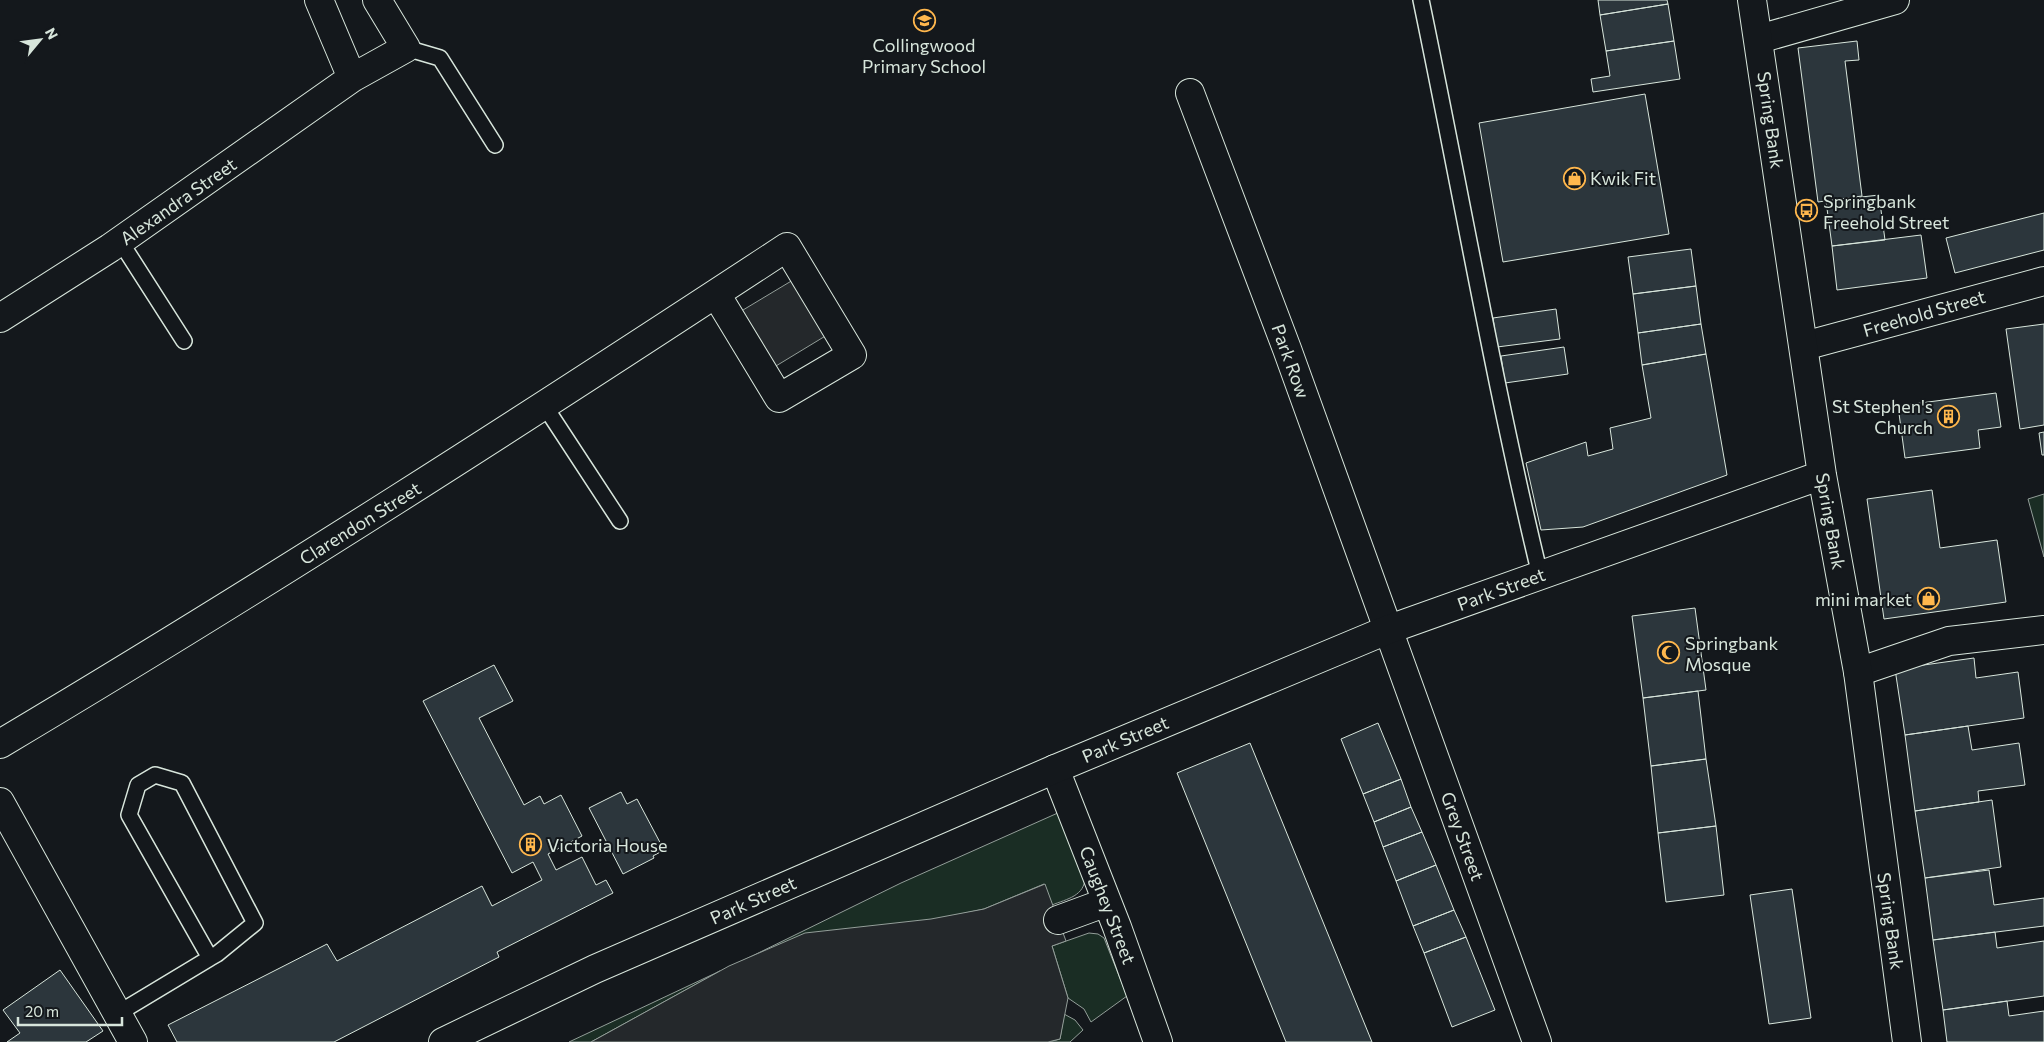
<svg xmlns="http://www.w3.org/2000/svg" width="2044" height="1042" viewBox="0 0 2044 1042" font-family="Commissioner,sans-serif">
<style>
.green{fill:#1a2d24;stroke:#939e99}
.parking{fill:#24282b;stroke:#939e99}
.building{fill:#2c363c;stroke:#d8e6dc}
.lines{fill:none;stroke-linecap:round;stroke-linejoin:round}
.lane-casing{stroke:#d8e6dc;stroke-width:18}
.street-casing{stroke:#d8e6dc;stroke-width:30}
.secondary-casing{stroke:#d8e6dc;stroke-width:30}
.lane{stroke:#14181c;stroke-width:15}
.street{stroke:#14181c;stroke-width:28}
.secondary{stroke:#14181c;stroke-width:28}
.labels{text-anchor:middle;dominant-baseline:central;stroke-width:4;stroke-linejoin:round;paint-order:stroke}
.poi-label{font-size:18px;fill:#d8e6dc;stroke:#14181c;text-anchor:start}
.street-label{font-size:18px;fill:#d8e6dc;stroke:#14181c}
</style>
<rect width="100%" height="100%" fill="#14181c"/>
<path class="green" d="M2044 494V557L2028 499Z
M1060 812 1085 877C1085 896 1067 899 1052 905L1044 884 984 909 742 961 901 883Z
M1089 933 1098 934 1104 938 1127 996 1091 1022 1084 1009 1068 998 1052 946Z
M720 971 591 1042H569Z
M1064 1014 1075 1020 1083 1030 1070 1042H1048L1060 1039Z"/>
<path class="parking" d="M793 280 827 335 771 369 738 313Z
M1045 884 1066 941 1052 946 1068 998 1060 1039 1048 1042H591L729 966 805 933 931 919 984 909Z"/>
<path class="building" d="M1598 0H1667L1668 4 1600 15Z
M1668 4 1674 41 1606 51 1600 15Z
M1674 41 1680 79 1593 92 1591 79 1610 76 1606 51Z
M1857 41 1859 60 1845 61 1862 196 1818 202 1798 48Z
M1645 94 1669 234 1503 262 1479 123Z
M1879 195 1885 240 1832 246 1826 201Z
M2044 213V250L1955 273 1946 238Z
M1921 235 1927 278 1837 290 1832 246Z
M1691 249 1696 286 1633 294 1628 257Z
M1696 286 1701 324 1638 333 1633 294Z
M1556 309 1560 339 1497 347 1493 318Z
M1701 324 1706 354 1642 365 1638 333Z
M2044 324V425L2020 429 2006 329Z
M1564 347 1568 374 1505 383 1501 356Z
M1706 354 1727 475 1583 527 1541 530 1526 463 1586 442 1588 456 1613 449 1610 428 1651 418 1642 365Z
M1996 393 2001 427 1978 430 1980 448 1905 458 1898 406Z
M2044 432V455H2042L2039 433Z
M1932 490 1940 548 1997 540 2006 602 1884 619 1867 499Z
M1695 608 1706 690 1643 698 1632 616Z
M1974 658 1976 678 2018 672 2024 718 1905 735 1895 669Z
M494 665 513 701 479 718 524 805 540 796 544 804 561 795 582 836 548 854 556 870 582 857 596 885 606 880 613 893 497 952 499 957 334 1042H177L168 1025 327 944 337 961 482 886 492 906 542 880 533 862 512 873 423 701Z
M1698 691 1706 759 1651 766 1643 698Z
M1378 723 1401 779 1363 794 1341 739Z
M1968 726 1972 750 2019 743 2025 785 1978 791 1979 802 1915 811 1905 735Z
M1250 743 1372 1042H1286L1177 773Z
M1706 759 1716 826 1658 833 1651 766Z
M1401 779 1411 807 1374 822 1363 794Z
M621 792 627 804 637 799 664 850 653 856 654 858 623 874 589 808Z
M1992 800 2001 867 1925 878 1915 811Z
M1411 807 1422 832 1383 847 1374 822Z
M1716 826 1724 895 1666 902 1658 833Z
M1422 832 1436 865 1396 881 1383 847Z
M1436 865 1454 910 1413 926 1396 881Z
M1989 870 1994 905 2044 898V926L1933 940 1925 878Z
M1792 889 1811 1018 1769 1024 1750 895Z
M1454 910 1466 937 1424 953 1413 926Z
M1995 932 1997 948 2044 941V996L1943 1010 1933 940Z
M1466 937 1495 1010 1452 1027 1424 953Z
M60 970 103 1031 86 1042H7L20 1033 3 1010Z
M2007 1001 2009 1016 2044 1011V1042H1947L1943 1010Z"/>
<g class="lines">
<defs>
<path id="lane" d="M1421 0C1461 192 1494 385 1540 575
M406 48 440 58 495 145
M120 241 184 341
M544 405 620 521
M117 1014 210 958 217 954 255 923 182 783 155 775 138 785 129 815 210 958"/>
<path id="street" d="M319 0 352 78
M1759 39 1895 0
M1190 93 1287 349 1537 1042
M0 318 110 248 352 78 406 48 377 0
M1804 346 2044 281
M1858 672 1949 641 2044 630
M0 744C267 585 528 417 787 247L852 355 779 398 716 294
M1055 769 1117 927 1158 1042
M0 802 133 1042
M1058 920 1107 902"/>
<path id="secondary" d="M1752 0 1822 475 1858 672 1907 1042
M443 1042 595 969 1055 769 1387 630 1822 475"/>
</defs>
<use href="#lane" class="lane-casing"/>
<use href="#street" class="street-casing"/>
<use href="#secondary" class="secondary-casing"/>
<use href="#lane" class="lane"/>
<use href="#street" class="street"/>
<use href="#secondary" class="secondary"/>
</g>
<defs>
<symbol id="school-ring" viewBox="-11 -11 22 22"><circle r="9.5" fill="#14181c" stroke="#ffb74d" stroke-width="1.5"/><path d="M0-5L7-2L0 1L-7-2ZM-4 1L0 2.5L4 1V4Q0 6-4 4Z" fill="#ffb74d"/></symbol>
<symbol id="shop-ring" viewBox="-11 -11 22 22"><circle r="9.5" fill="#14181c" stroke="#ffb74d" stroke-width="1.5"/><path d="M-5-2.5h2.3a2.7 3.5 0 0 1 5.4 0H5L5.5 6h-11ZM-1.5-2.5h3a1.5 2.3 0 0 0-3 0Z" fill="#ffb74d"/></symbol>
<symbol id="bus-ring" viewBox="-11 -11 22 22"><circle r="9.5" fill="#14181c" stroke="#ffb74d" stroke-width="1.5"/><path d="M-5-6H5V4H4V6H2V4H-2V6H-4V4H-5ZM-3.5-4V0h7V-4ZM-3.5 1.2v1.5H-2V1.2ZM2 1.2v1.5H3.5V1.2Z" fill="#ffb74d"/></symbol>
<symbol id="building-ring" viewBox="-11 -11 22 22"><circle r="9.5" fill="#14181c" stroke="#ffb74d" stroke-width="1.5"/><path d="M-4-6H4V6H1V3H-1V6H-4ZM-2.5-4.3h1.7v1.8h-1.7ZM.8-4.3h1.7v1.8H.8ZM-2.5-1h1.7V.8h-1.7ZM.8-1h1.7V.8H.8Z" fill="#ffb74d"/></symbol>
<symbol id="mosque-ring" viewBox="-11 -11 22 22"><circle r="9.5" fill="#14181c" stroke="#ffb74d" stroke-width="1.5"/><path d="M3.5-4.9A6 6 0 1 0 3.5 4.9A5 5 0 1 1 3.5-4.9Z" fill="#ffb74d"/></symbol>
</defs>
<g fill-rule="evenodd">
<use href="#school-ring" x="912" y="8" width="25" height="25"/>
<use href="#shop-ring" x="1562" y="166" width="25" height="25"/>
<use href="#bus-ring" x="1794" y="198" width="25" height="25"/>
<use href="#building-ring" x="1936" y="404" width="25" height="25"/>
<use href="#shop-ring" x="1916" y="586" width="25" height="25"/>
<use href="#mosque-ring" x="1656" y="640" width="25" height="25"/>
<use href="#building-ring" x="518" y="832" width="25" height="25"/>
</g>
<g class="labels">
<g class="poi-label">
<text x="924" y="45" text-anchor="middle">Collingwood<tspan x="924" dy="21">Primary School</tspan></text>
<text x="1590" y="178">Kwik Fit</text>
<text x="1823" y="201">Springbank<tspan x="1823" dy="21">Freehold Street</tspan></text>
<text x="1933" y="406" text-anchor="end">St Stephen's<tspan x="1933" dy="21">Church</tspan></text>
<text x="1912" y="599" text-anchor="end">mini market</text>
<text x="1685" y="643">Springbank<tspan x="1685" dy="21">Mosque</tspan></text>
<text x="547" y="845">Victoria House</text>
</g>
<g class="street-label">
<text transform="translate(1771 120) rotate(82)">Spring Bank</text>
<text transform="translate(178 201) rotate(-35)">Alexandra Street</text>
<text transform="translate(1924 313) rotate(-16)">Freehold Street</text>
<text transform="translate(1291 361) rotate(70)">Park Row</text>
<text transform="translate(1831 521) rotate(80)">Spring Bank</text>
<text transform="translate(360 523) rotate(-32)">Clarendon Street</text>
<text transform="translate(1501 589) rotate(-20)">Park Street</text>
<text transform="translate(1125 739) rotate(-23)">Park Street</text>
<text transform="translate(1463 836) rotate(70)">Grey Street</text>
<text transform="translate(753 900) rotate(-24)">Park Street</text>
<text transform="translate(1108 905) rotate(69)">Caughey Street</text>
<text transform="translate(1891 921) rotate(82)">Spring Bank</text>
</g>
</g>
<g transform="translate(40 40) rotate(61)" stroke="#14181c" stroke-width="4" paint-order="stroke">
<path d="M0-4L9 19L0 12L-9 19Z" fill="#d8e6dc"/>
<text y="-8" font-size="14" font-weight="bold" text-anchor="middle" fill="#d8e6dc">N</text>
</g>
<path d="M18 1017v8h104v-8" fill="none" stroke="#d8e6dc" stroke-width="2.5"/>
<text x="25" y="1017" font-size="15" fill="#d8e6dc" stroke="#14181c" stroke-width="4" paint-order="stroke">20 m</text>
</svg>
